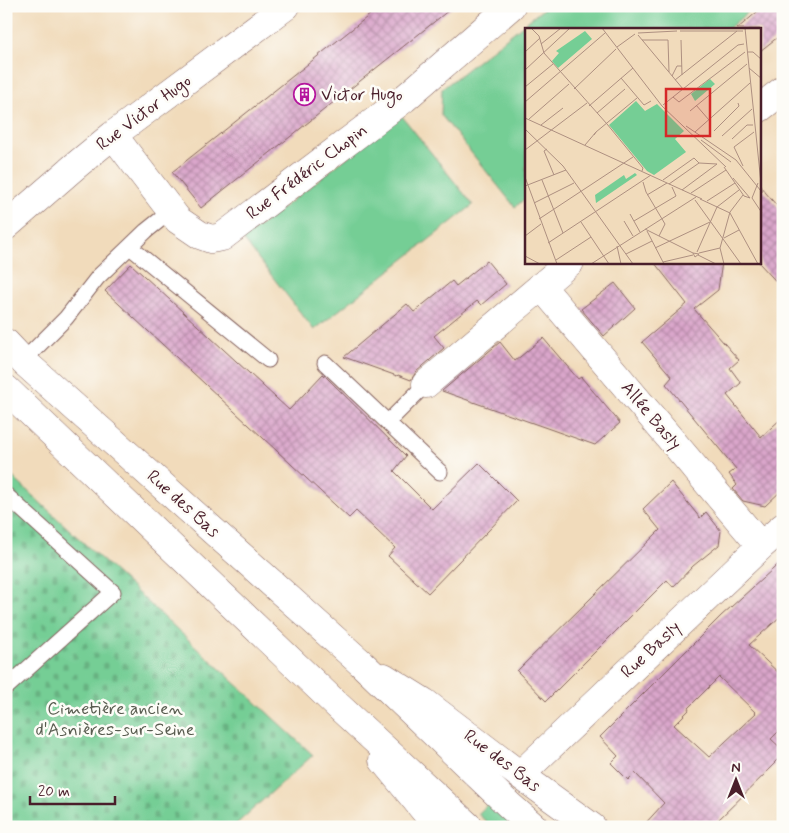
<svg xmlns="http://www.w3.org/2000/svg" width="789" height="833" viewBox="0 0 789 833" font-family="Mynerve,sans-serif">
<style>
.green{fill:#75ce95;stroke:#607660}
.cemetery{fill:url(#cemetery-stones);stroke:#607660}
.building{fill:url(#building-cross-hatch);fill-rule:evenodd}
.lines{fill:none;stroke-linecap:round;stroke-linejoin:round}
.lane-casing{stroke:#84615d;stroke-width:17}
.street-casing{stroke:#84615d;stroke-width:29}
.primary-casing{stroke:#84615d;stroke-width:29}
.lane{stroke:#fff;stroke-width:15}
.street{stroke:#fff;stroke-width:28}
.primary{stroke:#fff;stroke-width:28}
.labels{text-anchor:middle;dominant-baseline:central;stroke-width:5;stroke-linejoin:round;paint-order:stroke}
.poi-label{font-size:18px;fill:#4a1f2b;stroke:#fdfcf7;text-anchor:start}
.street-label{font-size:18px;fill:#4a1f2b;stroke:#fdfcf7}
.park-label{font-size:18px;fill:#595c50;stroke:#fdfcf7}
.inset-road{fill:none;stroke:#ae9081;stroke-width:1}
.view{fill:#d62828;fill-opacity:0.15;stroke:#d62828;stroke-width:2.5}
.inset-edge{fill:none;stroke:#4a1f2b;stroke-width:2.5}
</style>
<defs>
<pattern id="cemetery-stones" width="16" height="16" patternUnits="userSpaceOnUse" patternTransform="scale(1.25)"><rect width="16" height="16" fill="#75ce95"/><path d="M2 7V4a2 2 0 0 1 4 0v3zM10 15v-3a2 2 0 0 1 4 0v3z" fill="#67b081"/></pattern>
<pattern id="building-cross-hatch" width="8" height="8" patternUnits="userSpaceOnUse" patternTransform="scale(1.25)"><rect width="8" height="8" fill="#daa6cb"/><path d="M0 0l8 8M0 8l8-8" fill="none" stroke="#b387a5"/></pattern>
</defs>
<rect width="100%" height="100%" fill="#fdfcf7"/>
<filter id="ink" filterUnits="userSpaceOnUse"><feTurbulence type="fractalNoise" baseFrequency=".02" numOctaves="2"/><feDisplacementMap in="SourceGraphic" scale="10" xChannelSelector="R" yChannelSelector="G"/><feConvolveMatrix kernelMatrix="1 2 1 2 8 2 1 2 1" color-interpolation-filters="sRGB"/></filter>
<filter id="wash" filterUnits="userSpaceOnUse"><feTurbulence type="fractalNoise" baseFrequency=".0096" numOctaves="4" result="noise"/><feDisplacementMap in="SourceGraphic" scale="20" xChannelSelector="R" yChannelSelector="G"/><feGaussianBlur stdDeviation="1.12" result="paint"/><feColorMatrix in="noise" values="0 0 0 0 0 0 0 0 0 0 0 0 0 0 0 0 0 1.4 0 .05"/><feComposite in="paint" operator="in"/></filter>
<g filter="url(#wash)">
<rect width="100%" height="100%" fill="#f1dbbb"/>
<path class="green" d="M547 6H755L728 29H526V198L515 207 441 115 442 89Z
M401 115 473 205 314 330 243 239Z
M490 802 518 827H492L478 814Z"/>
<path class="cemetery" d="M6 471 313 755 233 827H6Z"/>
<g id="blocks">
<path class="building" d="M381 6H454L201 208 172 172Z
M764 6H783V33L760 51V29H737Z
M760 186 783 213V289L760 264Z
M487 261 506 284 481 305 477 301 434 336 444 348 416 372 411 380 398 375 397 376 344 357 407 304 414 312 452 281 456 286Z
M654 262H722L718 290 694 309 739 360 730 368 741 383 727 395 761 437 783 417V489L765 506 743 501 733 489 737 485 729 474 736 469 666 384 672 377 642 342 687 304Z
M131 264 289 410 323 374 406 456 394 471 432 509 479 463 517 501 428 593 388 556 395 548 356 511 349 518 105 291Z
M615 283 635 308 604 336 581 309Z
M543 338 578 379 581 377 620 423 595 445 442 391 500 342 515 361Z
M671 482 700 518 706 512 721 531 719 545 693 566 673 587 667 580 546 701 517 671 660 530 643 509Z
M783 560V614L749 645 783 677V727L771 739 783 750V754L774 763 775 764 711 827H642L664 803 635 773 628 780 611 763 618 756 600 737 721 616ZM719 677 756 713 709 757 674 725 689 710 688 708Z"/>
</g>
</g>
<g filter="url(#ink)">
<use href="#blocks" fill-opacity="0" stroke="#84615d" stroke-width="1"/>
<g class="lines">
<defs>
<path id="lane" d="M130 247 268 360
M23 361 66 318 98 277 146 231 171 211
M325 363 440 472
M388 422 426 384
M6 495 113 592 6 688"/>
<path id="street" d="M760 108 783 90
M113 135 178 220 200 235 211 239 222 237 404 99 511 6
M6 226 74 167 113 135 286 6
M541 286 761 546
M426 384 570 262
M384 677 424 702 520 775 592 827
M383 760 438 827
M520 775 761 546 783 527"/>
<path id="primary" d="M6 343 23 361 361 663 510 806 534 827
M6 389 337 705 469 827"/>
</defs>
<use href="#lane" class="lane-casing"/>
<use href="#street" class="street-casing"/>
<use href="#primary" class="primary-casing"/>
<use href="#lane" class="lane"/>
<use href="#street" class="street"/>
<use href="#primary" class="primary"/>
</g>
</g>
<defs>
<symbol id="building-ring" viewBox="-11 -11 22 22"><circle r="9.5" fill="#fdfcf7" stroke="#b5179e" stroke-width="1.5"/><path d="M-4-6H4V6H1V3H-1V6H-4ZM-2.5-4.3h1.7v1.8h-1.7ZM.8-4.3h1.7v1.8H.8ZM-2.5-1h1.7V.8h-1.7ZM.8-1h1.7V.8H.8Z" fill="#b5179e"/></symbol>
</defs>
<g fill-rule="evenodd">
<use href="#building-ring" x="292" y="82" width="25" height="25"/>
</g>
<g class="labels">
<g class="poi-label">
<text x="321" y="95">Victor Hugo</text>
</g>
<g class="street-label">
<text transform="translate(144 113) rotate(-37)">Rue Victor Hugo</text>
<text transform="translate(307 172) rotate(-37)">Rue Frédéric Chopin</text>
<text transform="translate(651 416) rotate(50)">Allée Basly</text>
<text transform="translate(183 504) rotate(42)">Rue des Bas</text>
<text transform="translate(651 650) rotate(-43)">Rue Basly</text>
<text transform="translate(502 761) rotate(37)">Rue des Bas</text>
</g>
<g class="park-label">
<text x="115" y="709">Cimetière ancien<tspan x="115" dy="21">d'Asnières-sur-Seine</tspan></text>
</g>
</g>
<g transform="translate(525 28)">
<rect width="236" height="236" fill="#f1dbbb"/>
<path d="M60 3 67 11 33 40 27 33 34 25 31 23ZM185 51 190 56 170 73 166 66ZM110 145 112 147 71 175 70 167 99 147 101 151Z" fill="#75ce95"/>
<path d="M111 73 120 83 132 76 159 103 150 111 161 124 129 147 122 143 84 97Z" fill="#75ce95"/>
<path class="inset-road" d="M6 0 14 8 19 25 82 96 118 140 117 143M77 0 137 78 201 139M220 0 237 165M155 3H218M113 5 152 3M113 7 158 61M117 12H143L144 44M156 12 157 47M16 16 36 0M92 19 110 6M0 24 15 10M223 24H228L237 32M224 40 237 51M0 42 45 0M147 48 152 38H157M96 50 119 77 126 73M150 52 212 3M0 59 28 36M49 61 91 21M148 69 154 74 220 24M0 74 80 5M138 77 213 17 219 16M171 77 184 92M64 78 108 40M165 83 222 36M72 85 100 61M0 90 177 171M4 91 44 56M16 97 38 80M161 98 211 132 236 163M0 101 38 138 108 236M189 103 214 78 213 75M71 104 112 70M170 104 225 55M197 108 227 81M207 111 222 97H228M176 112 206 134M60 117 71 104 69 107M22 121 19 123 29 147M0 122 62 75M218 138 209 119 229 104M199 139 219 168 225 170M0 149 32 236M208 150 225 170M17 152 38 205M138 152 169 130 174 135 192 136M118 154 121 164 140 196 134 208M144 156 174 135M0 158 41 142M157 162 192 136M166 165 201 142M122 167 142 155M227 170 233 155M227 170 237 185M175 171 205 185 233 236M170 172 216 236M182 173 210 155M9 175 49 155M105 186 115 204M14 191 108 129M99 193 108 208M109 193 151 168 147 159M56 194 84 236M120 201 168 225 170 229 174 226 168 225M122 203 139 236M0 208 16 196M199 210 214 202M23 215 126 147M92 218 96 236M130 220 185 194M172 224 192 179 214 162M174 225 195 220M101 226 127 213M173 227 191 236M0 228 15 236M31 232 66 209M138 234 168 227M66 236 171 169M199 236 195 220 205 184 218 167"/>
<path class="view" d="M141 61H185V108H141Z"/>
<rect width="236" height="236" class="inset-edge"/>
</g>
<rect width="789" height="833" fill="none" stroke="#fdfcf7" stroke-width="25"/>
<g transform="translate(736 780)" stroke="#fdfcf7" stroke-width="4" paint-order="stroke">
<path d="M0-4L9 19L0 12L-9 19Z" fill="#4a1f2b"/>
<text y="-8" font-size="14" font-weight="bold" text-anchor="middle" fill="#4a1f2b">N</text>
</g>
<path d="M30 796v8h85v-8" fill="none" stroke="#4a1f2b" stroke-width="2.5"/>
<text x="38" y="796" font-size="15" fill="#4a1f2b" stroke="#fdfcf7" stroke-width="4" paint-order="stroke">20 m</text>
</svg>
